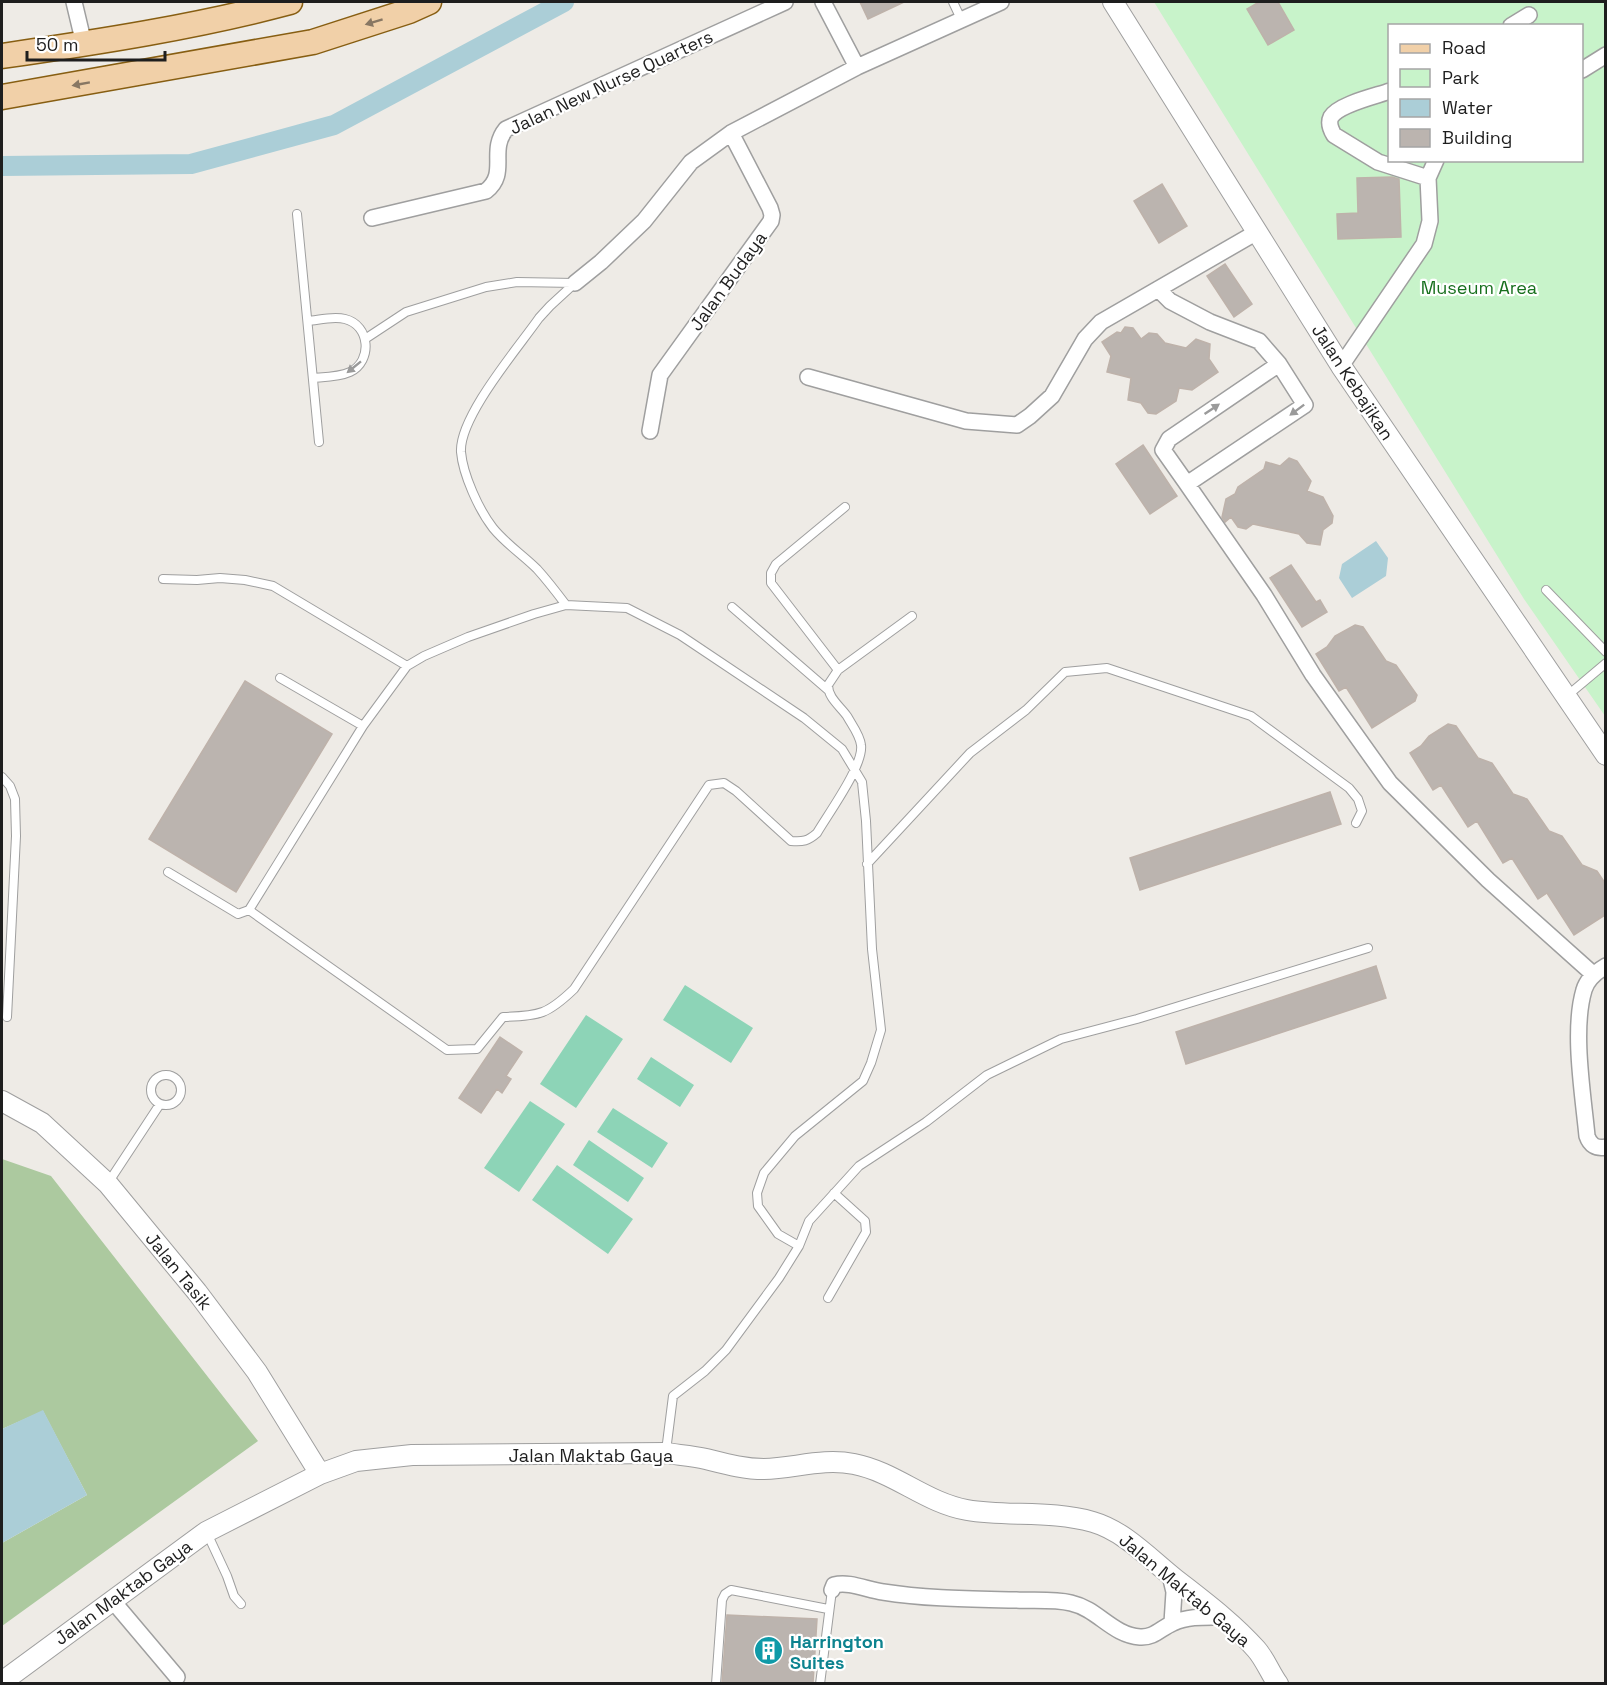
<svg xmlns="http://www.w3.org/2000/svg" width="1607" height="1685" viewBox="0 0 1607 1685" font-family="'Space Grotesk',sans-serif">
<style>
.forest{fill:#acc99f}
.park{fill:#c8f3ca;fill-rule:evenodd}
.pitch{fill:#8dd4b7}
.water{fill:#abced7}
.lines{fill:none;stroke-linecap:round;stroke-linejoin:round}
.canal{stroke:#abced7;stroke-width:20}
.building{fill:#bbb4af;stroke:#beb2aa;stroke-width:1.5}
.service-casing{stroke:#9f9f9f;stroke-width:10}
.minor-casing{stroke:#9f9f9f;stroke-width:18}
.tertiary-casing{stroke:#9f9f9f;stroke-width:22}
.primary-casing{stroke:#875e12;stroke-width:27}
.service{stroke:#fff;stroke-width:8}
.minor{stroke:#fff;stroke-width:15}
.tertiary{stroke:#fff;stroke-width:20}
.primary{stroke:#f1d0a8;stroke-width:24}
.oneway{fill:#887763}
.oneway2{fill:#9a9a9a}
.labels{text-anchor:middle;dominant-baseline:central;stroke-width:4.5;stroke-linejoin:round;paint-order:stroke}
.street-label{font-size:18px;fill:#1e1e1e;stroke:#fff}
.park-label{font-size:18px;fill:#18701e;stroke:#fff}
.culture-label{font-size:18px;font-weight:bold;fill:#0d838f;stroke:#fff;text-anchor:start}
</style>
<rect width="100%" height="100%" fill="#eeebe6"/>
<path class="forest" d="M2 1159 51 1176 258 1441 2 1626V1543L87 1495 43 1411 2 1429Z"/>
<path class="park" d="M1154 2H1605V716L1524 599ZM1390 26H1582V160H1390Z"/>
<path class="pitch" d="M685 985 753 1028 731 1063 663 1020Z
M586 1015 623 1039 576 1108 540 1084Z
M651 1057 694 1085 680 1107 637 1079Z
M530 1101 565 1124 519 1192 484 1168Z
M613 1108 668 1143 652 1168 597 1132Z
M589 1140 644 1178 628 1202 573 1165Z
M557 1165 633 1219 608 1254 532 1200Z"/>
<path class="water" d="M1376 541 1388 558 1386 576 1352 598 1339 578 1342 564Z
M43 1410 87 1495 2 1543V1429Z"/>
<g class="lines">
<path class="canal" d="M2 166 191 164 334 125 564 2"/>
</g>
<path class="building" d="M860 2H904L868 19Z
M1259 2H1278L1294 30 1268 45 1247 9Z
M1392 177 1399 179 1401 237 1338 239 1337 214 1358 213 1357 178Z
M1162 184 1187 226 1159 243 1134 201Z
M1225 264 1252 304 1234 317 1207 276Z
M1125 327 1133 328 1141 339 1149 333 1157 334 1165 343 1186 348 1196 339 1210 344 1209 359 1218 372 1192 390 1179 388 1176 401 1156 414 1148 413 1141 403 1128 400 1131 378 1107 372 1111 356 1102 342 1117 332 1121 333Z
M1143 445 1177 496 1150 514 1116 464Z
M1289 458 1297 461 1311 481 1307 491 1323 497 1333 516 1332 523 1323 530 1320 545 1307 543 1299 534 1253 524 1246 529 1238 527 1231 517 1225 522 1222 517 1226 499 1235 494 1238 487 1264 469 1266 462 1280 466Z
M1291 565 1316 602 1320 600 1327 612 1302 627 1270 578Z
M1355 625 1363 627 1386 661 1396 665 1417 695 1415 701 1372 728 1346 687 1339 691 1316 654 1327 647 1335 636Z
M245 681 332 734 236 892 149 839Z
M1448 724 1456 726 1478 758 1492 763 1513 794 1527 799 1549 831 1562 836 1582 865 1597 871 1605 883V915L1574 935 1547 893 1538 899 1512 858 1503 863 1477 821 1468 827 1441 785 1433 790 1410 753 1421 746 1429 736Z
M1330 792 1341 824 1140 890 1130 858Z
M1376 966 1386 998 1186 1064 1176 1032Z
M500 1037 522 1052 506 1076 511 1079 502 1093 497 1089 481 1113 459 1098Z
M727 1615 817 1619 813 1683H722Z"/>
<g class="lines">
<defs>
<path id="service" d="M953 2 961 19
M297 214 319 442
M308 321C319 320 333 316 345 319 370 325 373 361 350 372 339 377 325 377 313 378
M365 339 406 312 486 287 517 282 575 283
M163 579 197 580 220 578 245 580 273 586 407 666
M1546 590 1606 652
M566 605C557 593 547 580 537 569 523 555 506 544 493 528 479 510 463 475 461 452 459 417 518 348 539 318L550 306 575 283
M732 607 828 690
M838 670 771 583V573L776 564 845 507
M280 678 363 726
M1568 695 1606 663
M2 777 10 786 15 799 16 836 7 1017
M867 864 970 753 1026 710 1065 672 1107 668 1251 716 1349 788 1358 799 1362 811 1356 823
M168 872 238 914 249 910 363 726 407 666 424 656 468 637 534 614 566 605 627 608 680 635 804 718 842 749 862 782 866 821 872 949 881 1030 871 1063 863 1081 795 1136 764 1173 757 1193 758 1206 778 1234 799 1246
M249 910 447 1050 477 1049 503 1017C540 1016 548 1014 574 989L709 785 724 783 736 791 791 841C803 842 808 841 817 833 828 814 864 765 861 745 860 735 852 725 847 716 840 706 828 698 828 685L838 670 912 616
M151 1090a15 15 0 1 1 30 0a15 15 0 1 1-30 0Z
M108 1183 160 1104
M828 1298 866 1232 865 1221 834 1193
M666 1451 673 1396 705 1371 726 1350 779 1278 799 1246 809 1221 859 1166 926 1122 987 1075 1061 1039 1137 1019 1368 948
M207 1533 227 1576 234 1596 241 1604
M716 1684 722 1600 725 1594 731 1590 828 1609
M820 1684 832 1590"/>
<path id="minor" d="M74 2 84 44
M823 2 857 67
M1511 26 1529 15
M1582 70 1606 55
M1390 91C1376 96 1339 104 1331 117 1328 123 1331 130 1334 135L1378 162 1428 178
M372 218 486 191C509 173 488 151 506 129L785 2
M575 283 601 262 644 221 691 162 731 133 857 67 1001 2
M1158 289 1170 301 1210 322 1259 341 1279 364 1305 405 1187 484 1163 450 1169 439 1279 364
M1341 366 1424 244 1430 221 1428 178 1436 160
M808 377 966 421 1017 425 1030 416 1052 396 1085 339 1101 322 1257 232
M650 431 660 375 771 221 772 215 770 208 731 133
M1187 484 1264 595 1313 675 1390 783 1488 880 1593 974
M1606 966C1596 972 1587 979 1584 990 1572 1030 1583 1094 1587 1136 1590 1145 1596 1149 1606 1147
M1170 1575 1174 1592 1172 1623
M832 1590 834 1585C850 1581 867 1590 883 1592 927 1599 972 1599 1016 1600 1034 1601 1054 1599 1071 1603 1098 1609 1112 1635 1140 1637 1154 1638 1161 1628 1173 1623 1188 1616 1205 1617 1222 1617
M112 1600 177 1677"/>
<path id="tertiary" d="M1113 2 1341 366 1606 755
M2 1101 42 1123 108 1184 197 1292 257 1372 320 1474
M2 1682 206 1532 320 1474 356 1461 412 1455 666 1453C679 1455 693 1456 706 1459 726 1464 744 1469 764 1469 795 1468 823 1458 854 1464 895 1472 926 1503 967 1510 1008 1517 1051 1510 1093 1522 1124 1531 1149 1558 1174 1578 1202 1600 1232 1622 1256 1649 1265 1659 1270 1673 1278 1684"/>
<path id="primary" d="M2 56C98 42 196 27 290 2
M2 97 313 42 409 11 429 2"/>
</defs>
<use href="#service" class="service-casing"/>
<use href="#minor" class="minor-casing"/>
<use href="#tertiary" class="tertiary-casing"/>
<use href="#primary" class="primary-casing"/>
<use href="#service" class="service"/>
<use href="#minor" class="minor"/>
<use href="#tertiary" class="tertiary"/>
<use href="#primary" class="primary"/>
</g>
<defs><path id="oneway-solid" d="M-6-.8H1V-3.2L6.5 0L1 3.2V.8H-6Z" transform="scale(1.5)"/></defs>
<g class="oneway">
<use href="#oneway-solid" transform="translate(374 22) rotate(163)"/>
<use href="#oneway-solid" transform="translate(81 84) rotate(170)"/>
</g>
<g class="oneway2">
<use href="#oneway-solid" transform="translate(354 367) rotate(141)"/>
<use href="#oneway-solid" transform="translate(1212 409) rotate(-34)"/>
<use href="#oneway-solid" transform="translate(1297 410) rotate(143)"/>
</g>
<defs>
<symbol id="building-disc" viewBox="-11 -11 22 22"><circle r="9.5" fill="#0f9aa8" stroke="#fff"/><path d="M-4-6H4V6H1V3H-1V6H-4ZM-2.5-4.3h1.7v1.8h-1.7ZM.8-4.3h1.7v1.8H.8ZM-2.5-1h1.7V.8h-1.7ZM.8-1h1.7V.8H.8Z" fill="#fff"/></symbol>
</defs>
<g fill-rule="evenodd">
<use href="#building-disc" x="752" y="1634" width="33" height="33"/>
</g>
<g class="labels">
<g class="street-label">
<text transform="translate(611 82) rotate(-25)">Jalan New Nurse Quarters</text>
<text transform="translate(728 281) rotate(-54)">Jalan Budaya</text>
<text transform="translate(1353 382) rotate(57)">Jalan Kebajikan</text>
<text transform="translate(179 1271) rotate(51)">Jalan Tasik</text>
<text x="591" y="1455">Jalan Maktab Gaya</text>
<text transform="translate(1185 1590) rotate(40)">Jalan Maktab Gaya</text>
<text transform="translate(123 1592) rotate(-36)">Jalan Maktab Gaya</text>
</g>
<g class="park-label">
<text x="1479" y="287">Museum Area</text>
</g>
<g class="culture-label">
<text x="790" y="1641">Harrington<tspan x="790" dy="21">Suites</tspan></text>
</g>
</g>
<rect width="1607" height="1685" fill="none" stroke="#1e1e1e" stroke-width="6"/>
<rect x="1388" y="24" width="195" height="138" fill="#ffffff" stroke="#a5a5a5" stroke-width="1.5"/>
<rect x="1400" y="44" width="30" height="9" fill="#f1d0a8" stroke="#a5a5a5" stroke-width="1.5"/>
<text x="1442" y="54" font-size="18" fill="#1e1e1e">Road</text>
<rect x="1400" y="69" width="30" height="18" fill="#c8f3ca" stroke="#a5a5a5" stroke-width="1.5"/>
<text x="1442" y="84" font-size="18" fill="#1e1e1e">Park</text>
<rect x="1400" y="99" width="30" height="18" fill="#abced7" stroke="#a5a5a5" stroke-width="1.5"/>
<text x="1442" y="114" font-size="18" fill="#1e1e1e">Water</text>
<rect x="1400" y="129" width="30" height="18" fill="#bbb4af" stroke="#a5a5a5" stroke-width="1.5"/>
<text x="1442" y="144" font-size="18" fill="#1e1e1e">Building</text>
<path d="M27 51v9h138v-9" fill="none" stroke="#1e1e1e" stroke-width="3"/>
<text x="36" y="51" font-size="18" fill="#1e1e1e" stroke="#ffffff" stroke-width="4.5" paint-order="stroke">50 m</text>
</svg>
